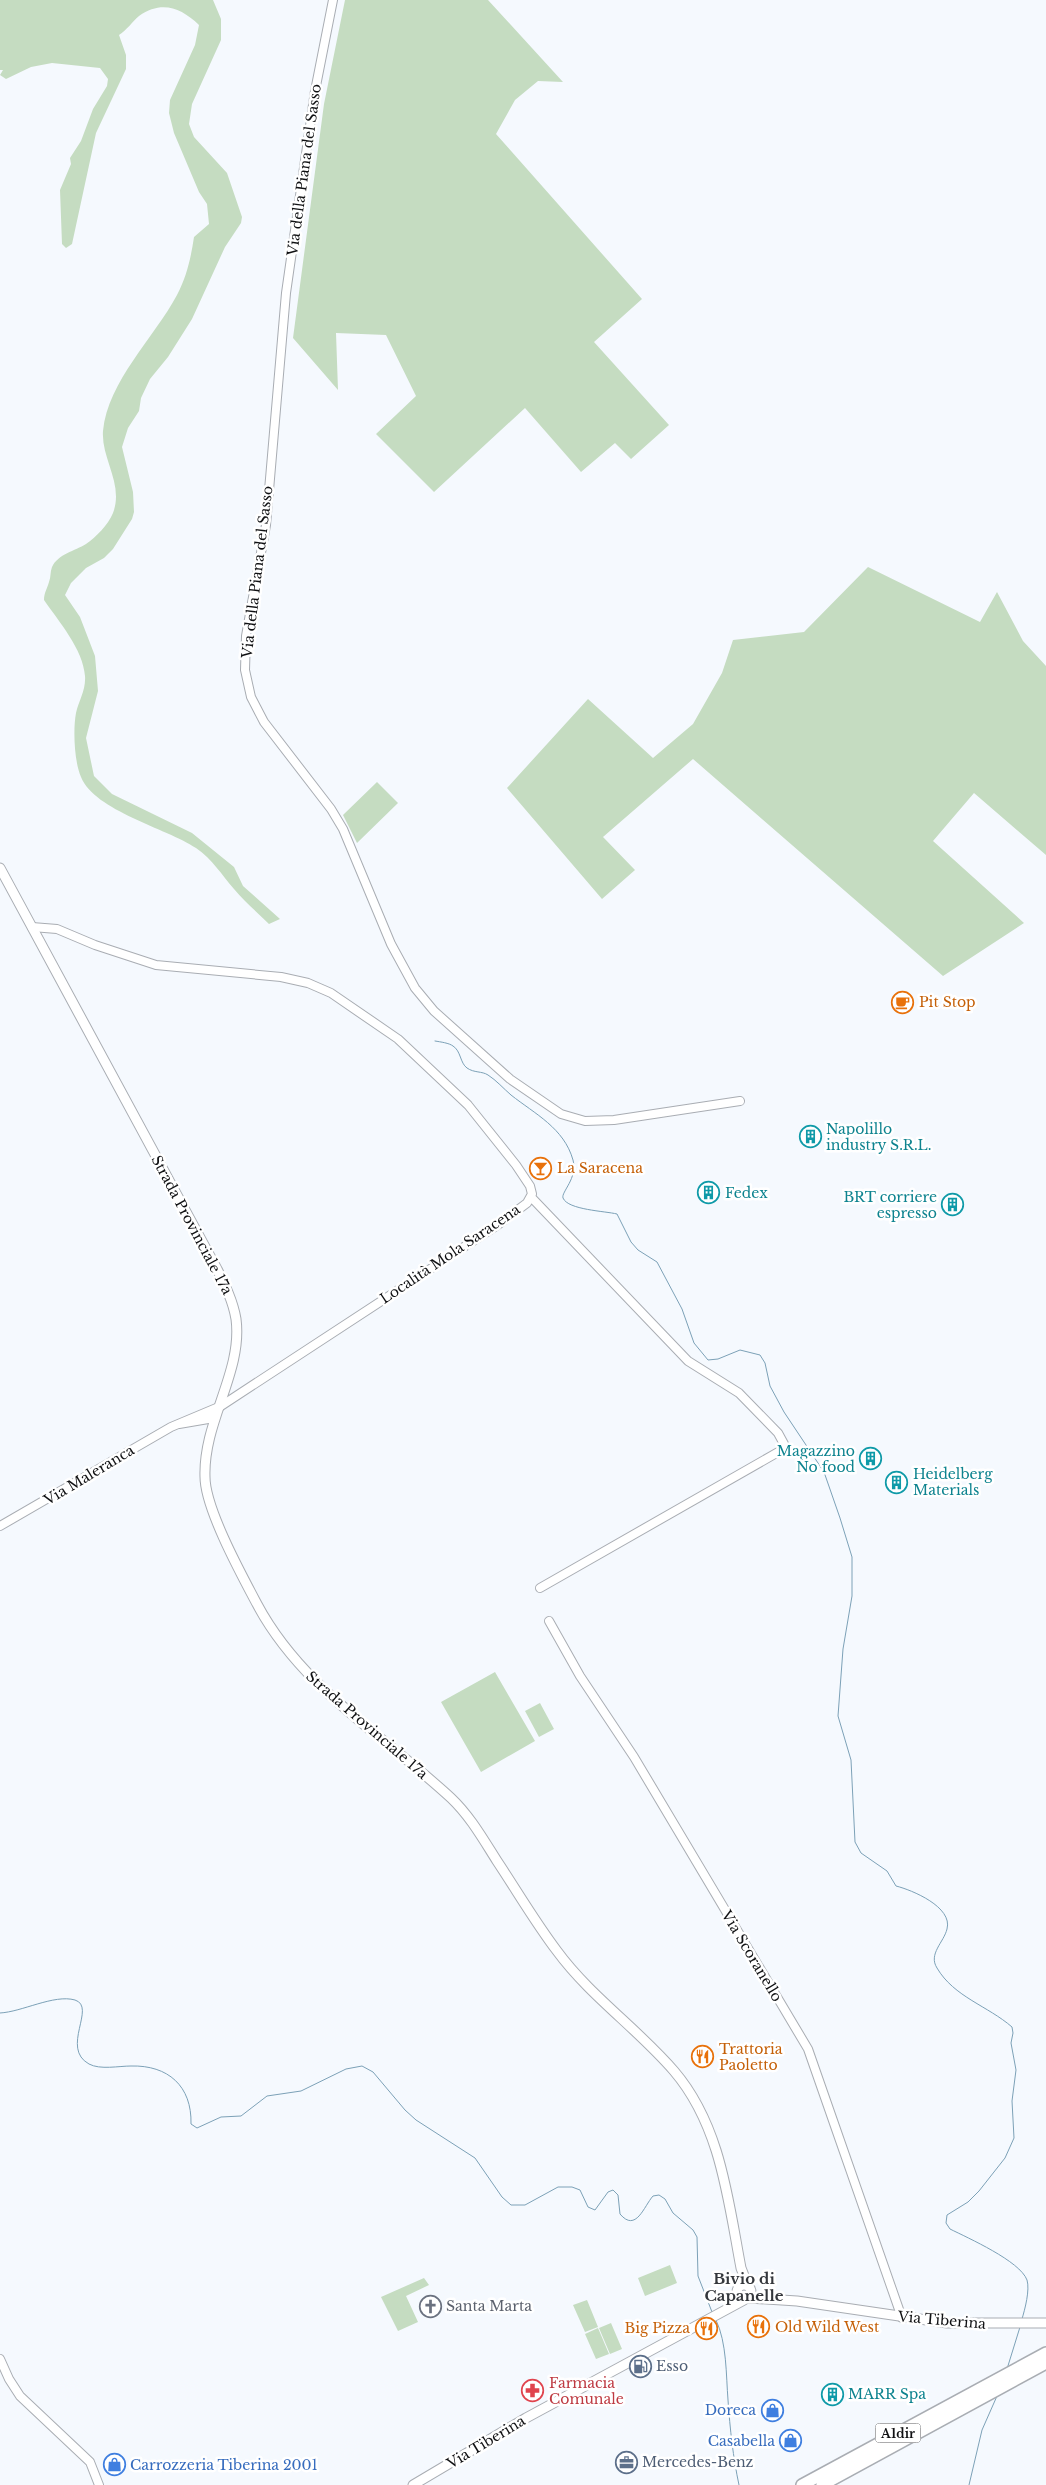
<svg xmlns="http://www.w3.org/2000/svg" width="1046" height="2485" viewBox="0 0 1046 2485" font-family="'Libre Baskerville',serif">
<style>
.green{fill:#c5dcc1}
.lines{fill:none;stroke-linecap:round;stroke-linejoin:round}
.stream{stroke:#7ca1b7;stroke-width:1}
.tertiary-casing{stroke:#a9adb3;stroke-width:10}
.secondary-casing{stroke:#a9adb3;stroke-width:11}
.motorway-casing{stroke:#a9adb3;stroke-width:14}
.tertiary{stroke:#fff;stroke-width:8}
.secondary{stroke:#fff;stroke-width:9}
.motorway{stroke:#fff;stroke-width:11}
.labels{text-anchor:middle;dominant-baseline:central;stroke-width:5;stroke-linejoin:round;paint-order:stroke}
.shield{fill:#fff;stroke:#58585a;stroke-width:1}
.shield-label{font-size:12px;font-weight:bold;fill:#101113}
.street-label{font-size:14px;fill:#101113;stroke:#fff}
.food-label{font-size:14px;fill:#c56008;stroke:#fff;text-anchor:start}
.culture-label{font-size:14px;fill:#0d838f;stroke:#fff;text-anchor:start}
.worship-label{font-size:14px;fill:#5b616d;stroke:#fff;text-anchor:start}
.service-label{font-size:14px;fill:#4e5e75;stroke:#fff;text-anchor:start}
.health-label{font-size:14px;fill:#be3a42;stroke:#fff;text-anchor:start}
.shop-label{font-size:14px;fill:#366cbe;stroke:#fff;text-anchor:end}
.neighbourhood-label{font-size:15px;font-weight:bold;fill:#34373c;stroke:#fff}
</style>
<rect width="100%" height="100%" fill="#f5f9fe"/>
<path class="green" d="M0 0H213L221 19V40L192 104 189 124 194 137 227 173 242 217 241 223 225 247 192 319 168 357 150 379 141 398 139 411 128 428 122 447 133 492 134 512 132 519 113 549 104 558 86 568 71 583 65 595 80 617 95 656 98 691 86 738 94 776 112 794 192 833 234 867 243 886 280 919 269 924C258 913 245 902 234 889 221 874 213 860 196 848 166 828 95 811 81 777 74 761 73 729 76 713 79 700 86 690 85 676 83 649 59 622 44 600 44 593 47 589 49 582 51 577 50 572 52 567 58 554 75 551 86 544 96 537 108 525 113 513 124 484 101 459 103 431 108 381 154 338 177 295 187 276 191 257 194 237L209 224 207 204 199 192 174 133 169 113 170 100 195 45 199 25C181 8 162 0 139 16 132 22 127 30 119 35L126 55V69L96 133 72 244 66 248 62 244 60 190 71 164 70 158 81 141 93 109 107 86 108 79 100 68 52 63 31 67 6 79 0 75 3 70H0Z
M345 0H488L563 82 538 81 515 100 496 134 642 299 594 342 669 425 631 459 615 443 581 472 525 408 434 492 376 434 416 396 386 335 336 333 338 390 293 338 324 104Z
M868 567 980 622 997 592 1023 641 1046 666V855L974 793 933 841 1024 923 943 976 693 759 603 837 635 870 602 899 507 788 588 699 653 758 693 724 722 673 733 640 804 632Z
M377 782 398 803 357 843 343 815Z
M495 1672 535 1741 481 1772 441 1702Z
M540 1703 554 1729 539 1737 525 1711Z
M670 2265 677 2283 645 2296 638 2278Z
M424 2278 429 2285 406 2296 418 2322 398 2331 381 2297Z
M587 2300 598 2327 585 2332 573 2305Z
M611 2323 622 2349 610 2354 599 2328Z
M598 2328 609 2354 596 2359 585 2334Z"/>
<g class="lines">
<path class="stream" d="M435 1041C441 1042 449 1043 453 1046 461 1051 460 1063 467 1068 474 1073 482 1071 488 1075 496 1080 504 1089 511 1095 535 1114 564 1128 573 1160 578 1178 561 1192 563 1198 568 1210 605 1211 617 1214L631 1242 638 1250 657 1262 682 1309 694 1343 708 1360 718 1359 740 1350 760 1355 765 1363 770 1386 784 1412 824 1472 840 1518 852 1557V1596L843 1649 838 1716 851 1760 855 1842 861 1853 887 1871 896 1886C912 1890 953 1907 947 1929 944 1942 928 1954 937 1968 954 1997 988 2006 1012 2027L1013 2033 1011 2043 1016 2070 1012 2101 1014 2138 1005 2158 979 2191 968 2202 947 2215 946 2223 950 2229C968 2238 1020 2261 1027 2280 1030 2290 1025 2309 1022 2319
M0 2013C22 2012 54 1994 75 2000 97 2007 60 2048 89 2064 100 2070 119 2066 131 2066 168 2065 192 2086 191 2124L197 2128 221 2117 241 2116 267 2096 301 2091 346 2069 362 2066 373 2072 405 2110 416 2120 475 2158 502 2197 511 2205H525L558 2187H572L580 2190 588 2207 595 2210 608 2192 613 2190 618 2195 620 2214C636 2233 644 2206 653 2196L659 2195 665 2199 673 2213 693 2230 697 2237 698 2276 712 2312
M716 2320C727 2343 726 2375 728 2400 730 2429 733 2457 739 2485
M1007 2369 1020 2327
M969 2485 982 2430 997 2396"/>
<defs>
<path id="tertiary" d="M333 0 315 91 286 293 266 525 246 636 245 670 251 697 264 722 331 809 343 829 391 944 415 988 434 1011 510 1079 561 1114 585 1121 614 1120 740 1101
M531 1197 688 1361 739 1393 778 1433 784 1444 780 1451 540 1588
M179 1424 214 1418
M0 1526 171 1427 221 1406 499 1224 527 1203 532 1194 530 1186 516 1165 468 1105 398 1039 331 993 308 983 281 977 156 965 95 945 57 929 32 927
M549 1621 580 1676 634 1757 808 2049 902 2318
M0 2359 9 2379 20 2396 90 2462 99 2485"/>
<path id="secondary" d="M0 868 217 1269C225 1285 233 1301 236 1319 243 1372 203 1421 205 1477 205 1508 241 1574 257 1604 301 1687 384 1736 451 1798 470 1816 483 1839 497 1861 517 1891 535 1922 557 1951 590 1996 638 2029 674 2071 721 2126 728 2200 741 2268L748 2286
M737 2292a7 7 0 1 1 14 0a7 7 0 1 1-14 0Z
M749 2298 797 2301 947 2323H1046
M413 2485 526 2418 744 2300"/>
<path id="motorway" d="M802 2485 1046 2353
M822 2485 1046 2363"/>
</defs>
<use href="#tertiary" class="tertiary-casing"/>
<use href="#secondary" class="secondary-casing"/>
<use href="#motorway" class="motorway-casing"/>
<use href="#tertiary" class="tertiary"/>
<use href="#secondary" class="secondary"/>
<use href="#motorway" class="motorway"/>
</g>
<defs>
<symbol id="cafe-ring" viewBox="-11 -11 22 22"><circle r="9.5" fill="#fff" stroke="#e8710a" stroke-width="1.5"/><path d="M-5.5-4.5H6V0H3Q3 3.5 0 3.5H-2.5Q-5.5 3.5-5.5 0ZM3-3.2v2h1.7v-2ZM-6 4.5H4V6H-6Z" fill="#e8710a"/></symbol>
<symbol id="building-ring" viewBox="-11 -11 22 22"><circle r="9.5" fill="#fff" stroke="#0f9aa8" stroke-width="1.5"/><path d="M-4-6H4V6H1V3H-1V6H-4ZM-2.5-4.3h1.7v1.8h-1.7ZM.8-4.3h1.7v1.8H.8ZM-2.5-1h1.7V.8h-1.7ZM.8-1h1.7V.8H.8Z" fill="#0f9aa8"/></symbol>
<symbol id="bar-ring" viewBox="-11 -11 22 22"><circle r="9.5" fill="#fff" stroke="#e8710a" stroke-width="1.5"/><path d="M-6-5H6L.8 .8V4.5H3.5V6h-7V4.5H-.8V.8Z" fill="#e8710a"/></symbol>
<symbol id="restaurant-ring" viewBox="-11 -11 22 22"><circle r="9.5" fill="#fff" stroke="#e8710a" stroke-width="1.5"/><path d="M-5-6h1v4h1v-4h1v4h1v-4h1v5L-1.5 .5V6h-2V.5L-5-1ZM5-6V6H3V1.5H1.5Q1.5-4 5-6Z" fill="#e8710a"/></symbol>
<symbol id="church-ring" viewBox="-11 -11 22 22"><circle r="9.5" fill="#fff" stroke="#6b7280" stroke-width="1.5"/><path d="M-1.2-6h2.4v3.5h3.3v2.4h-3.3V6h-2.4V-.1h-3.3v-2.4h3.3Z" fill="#6b7280"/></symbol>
<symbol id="fuel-ring" viewBox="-11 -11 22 22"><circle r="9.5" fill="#fff" stroke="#5c6f8a" stroke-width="1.5"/><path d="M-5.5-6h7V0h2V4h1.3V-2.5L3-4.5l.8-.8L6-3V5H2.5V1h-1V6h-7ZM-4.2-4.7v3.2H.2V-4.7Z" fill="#5c6f8a"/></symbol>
<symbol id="pharmacy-ring" viewBox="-11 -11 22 22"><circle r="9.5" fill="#fff" stroke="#e0444e" stroke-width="1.5"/><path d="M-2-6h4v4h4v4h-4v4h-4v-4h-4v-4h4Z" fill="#e0444e"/></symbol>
<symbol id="shop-ring" viewBox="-11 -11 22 22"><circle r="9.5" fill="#fff" stroke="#3f7fe0" stroke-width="1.5"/><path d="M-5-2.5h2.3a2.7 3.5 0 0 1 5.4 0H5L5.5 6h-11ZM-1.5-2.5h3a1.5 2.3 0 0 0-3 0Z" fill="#3f7fe0"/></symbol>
<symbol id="office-ring" viewBox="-11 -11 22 22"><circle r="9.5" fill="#fff" stroke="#5c6f8a" stroke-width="1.5"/><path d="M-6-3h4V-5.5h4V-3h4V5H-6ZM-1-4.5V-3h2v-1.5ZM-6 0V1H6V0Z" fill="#5c6f8a"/></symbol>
</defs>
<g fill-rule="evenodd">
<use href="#cafe-ring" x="890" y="990" width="25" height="25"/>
<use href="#building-ring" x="798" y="1124" width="25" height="25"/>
<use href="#bar-ring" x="528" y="1156" width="25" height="25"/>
<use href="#building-ring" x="696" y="1180" width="25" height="25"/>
<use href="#building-ring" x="940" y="1192" width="25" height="25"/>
<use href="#building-ring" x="858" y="1446" width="25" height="25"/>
<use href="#building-ring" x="884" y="1470" width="25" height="25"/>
<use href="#restaurant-ring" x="690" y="2044" width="25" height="25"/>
<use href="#church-ring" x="418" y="2294" width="25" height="25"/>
<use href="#restaurant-ring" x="746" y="2314" width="25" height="25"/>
<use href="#restaurant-ring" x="694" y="2316" width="25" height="25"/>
<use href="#fuel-ring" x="628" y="2354" width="25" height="25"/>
<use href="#pharmacy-ring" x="520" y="2378" width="25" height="25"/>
<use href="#building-ring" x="820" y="2382" width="25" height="25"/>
<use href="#shop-ring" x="760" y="2398" width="25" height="25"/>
<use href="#shop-ring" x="778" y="2428" width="25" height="25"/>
<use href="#office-ring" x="614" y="2450" width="25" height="25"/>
<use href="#shop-ring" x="102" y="2452" width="25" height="25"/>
</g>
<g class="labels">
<rect class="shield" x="875.5" y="2423.5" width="45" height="19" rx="4"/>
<g class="shield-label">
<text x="898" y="2433">A1dir</text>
</g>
<g class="street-label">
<text transform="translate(304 170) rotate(-82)">Via della Piana del Sasso</text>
<text transform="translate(257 572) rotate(-83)">Via della Piana del Sasso</text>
<text transform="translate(192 1225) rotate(62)">Strada Provinciale 17a</text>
<text transform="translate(450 1254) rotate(-34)">Località Mola Saracena</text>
<text transform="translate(89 1475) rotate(-31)">Via Maleranca</text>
<text transform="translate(367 1725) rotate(41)">Strada Provinciale 17a</text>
<text transform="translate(752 1956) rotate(59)">Via Scoranello</text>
<text transform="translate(942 2320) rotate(5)">Via Tiberina</text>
<text transform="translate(486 2442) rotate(-31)">Via Tiberina</text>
</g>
<g class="food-label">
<text x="919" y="1002">Pit Stop</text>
<text x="557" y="1168">La Saracena</text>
<text x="719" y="2049">Trattoria<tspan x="719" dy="16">Paoletto</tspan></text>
<text x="775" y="2327">Old Wild West</text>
<text x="690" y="2328" text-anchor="end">Big Pizza</text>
</g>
<g class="culture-label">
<text x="826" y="1129">Napolillo<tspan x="826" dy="16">industry S.R.L.</tspan></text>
<text x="725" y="1193">Fedex</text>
<text x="937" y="1197" text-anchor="end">BRT corriere<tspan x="937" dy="16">espresso</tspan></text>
<text x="855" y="1451" text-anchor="end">Magazzino<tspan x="855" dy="16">No food</tspan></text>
<text x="913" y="1474">Heidelberg<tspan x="913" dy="16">Materials</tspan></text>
<text x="848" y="2394">MARR Spa</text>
</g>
<g class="worship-label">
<text x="446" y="2306">Santa Marta</text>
</g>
<g class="service-label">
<text x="656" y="2366">Esso</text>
<text x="642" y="2462">Mercedes-Benz</text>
</g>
<g class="health-label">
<text x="549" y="2383">Farmacia<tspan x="549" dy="16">Comunale</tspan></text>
</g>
<g class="shop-label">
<text x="756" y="2410">Doreca</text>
<text x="775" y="2441">Casabella</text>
<text x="130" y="2465" text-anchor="start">Carrozzeria Tiberina 2001</text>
</g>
<g class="neighbourhood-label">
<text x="744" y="2278">Bivio di<tspan x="744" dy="17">Capanelle</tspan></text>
</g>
</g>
</svg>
